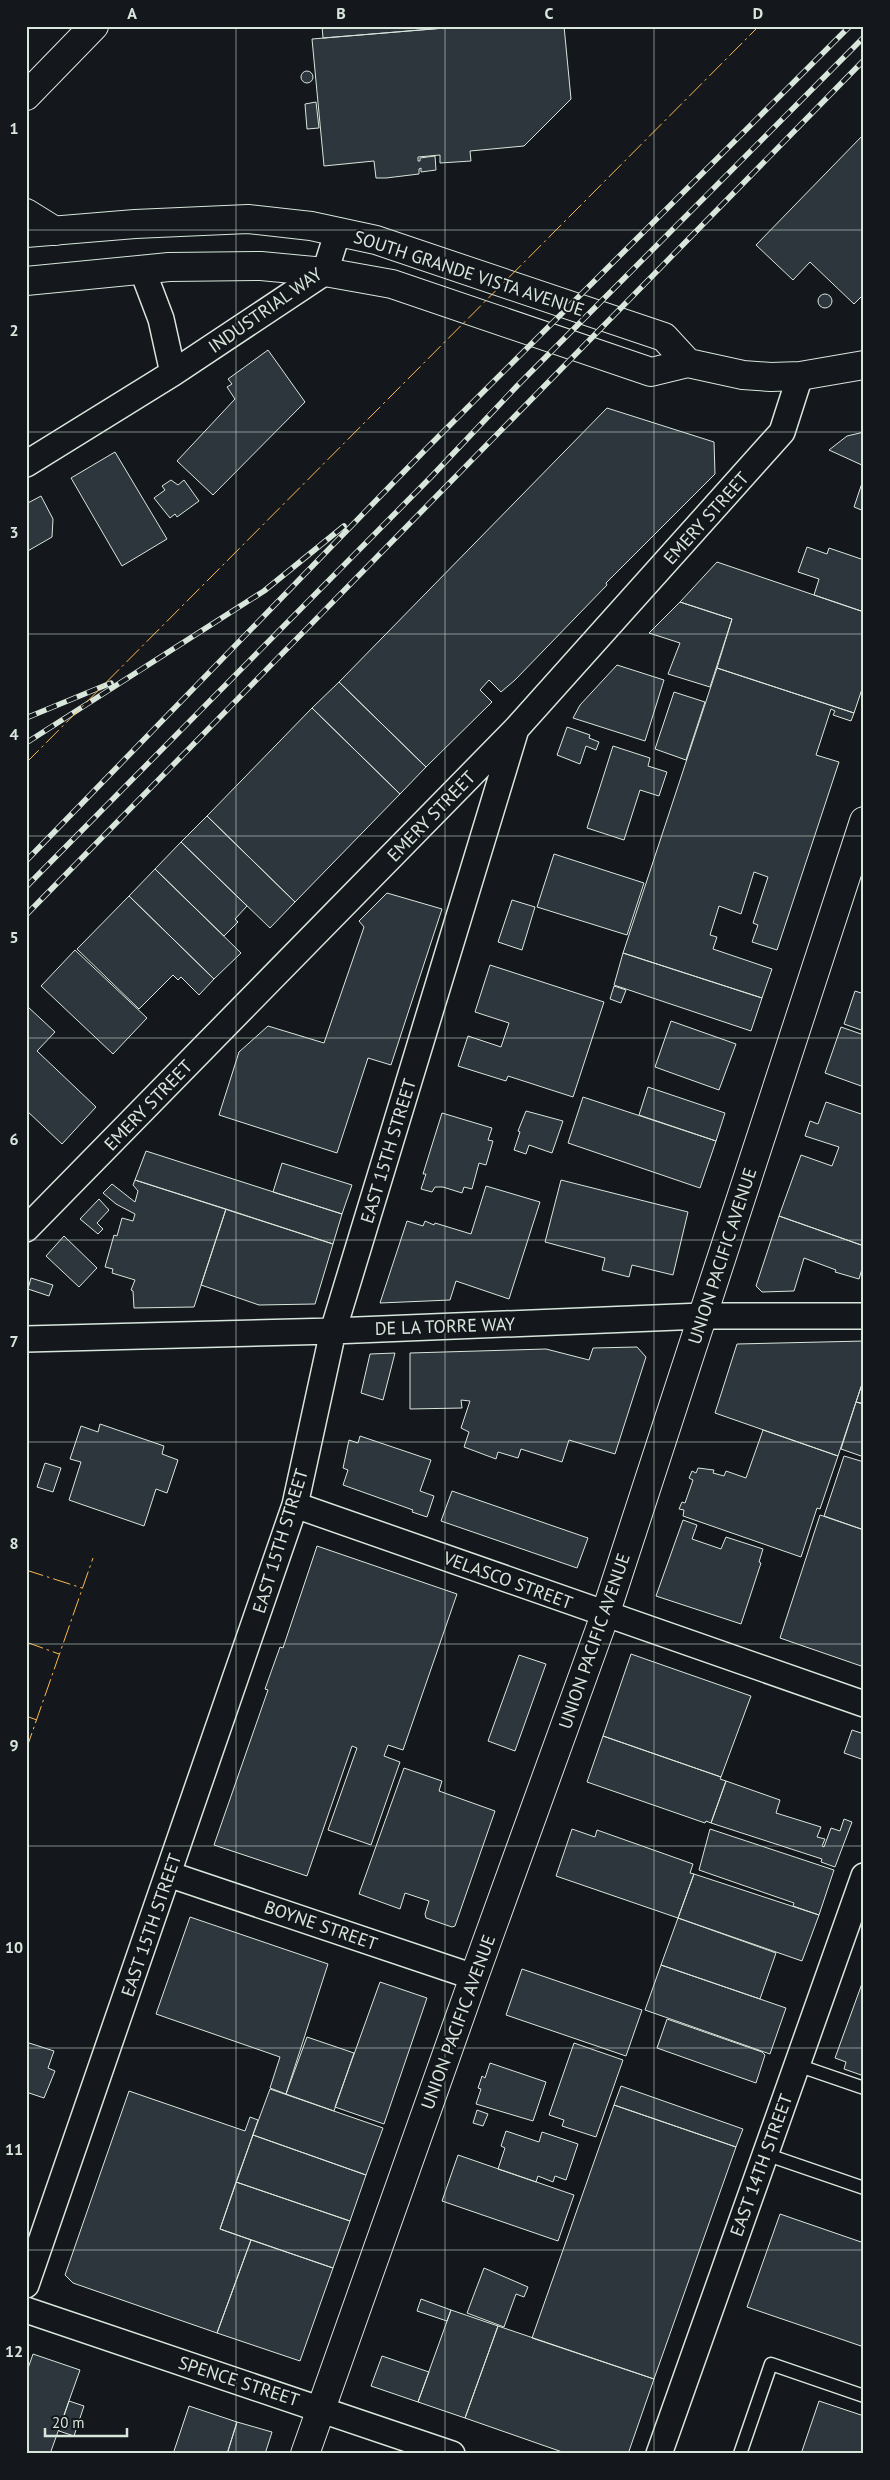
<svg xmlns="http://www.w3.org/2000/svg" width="890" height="2480" viewBox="0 0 890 2480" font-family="'PT Sans',sans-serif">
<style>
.building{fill:#2c363c;stroke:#d8e6dc}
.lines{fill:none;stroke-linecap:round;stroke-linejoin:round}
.service-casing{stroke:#d8e6dc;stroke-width:15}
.minor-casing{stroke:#d8e6dc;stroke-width:28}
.tertiary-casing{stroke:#d8e6dc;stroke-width:30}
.secondary-casing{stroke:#d8e6dc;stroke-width:30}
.primary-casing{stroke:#d8e6dc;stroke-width:30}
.service{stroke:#14181c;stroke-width:12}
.minor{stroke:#14181c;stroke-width:25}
.tertiary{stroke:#14181c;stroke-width:28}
.secondary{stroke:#14181c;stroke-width:28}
.primary{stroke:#14181c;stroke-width:28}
.rail-casing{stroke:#d8e6dc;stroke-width:5.5}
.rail{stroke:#14181c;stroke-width:4;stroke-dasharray:11;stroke-linecap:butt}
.power{stroke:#ffb74d;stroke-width:1;stroke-dasharray:18 4 2.5 4;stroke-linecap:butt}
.grid{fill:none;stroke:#d8e6dc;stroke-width:1;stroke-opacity:0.55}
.labels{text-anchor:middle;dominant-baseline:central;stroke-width:4;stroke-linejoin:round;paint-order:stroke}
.street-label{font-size:18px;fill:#d8e6dc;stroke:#14181c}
.neatline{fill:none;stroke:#d8e6dc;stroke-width:2}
.grid-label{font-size:16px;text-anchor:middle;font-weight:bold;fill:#d8e6dc}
</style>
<rect width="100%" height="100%" fill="#14181c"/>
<path class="building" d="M322 26H469L323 38Z
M469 26H564L571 99 524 146 470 151 471 161 440 163V155L418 157V161H420V158L435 156 436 170 421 172V168L419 169V174L386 178H376L374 161 324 166 312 39Z
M301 77a6 6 0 1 1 12 0a6 6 0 1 1-12 0Z
M316 102 319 128 307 129 305 104Z
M864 134V294L854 304 810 262 793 280 756 245Z
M818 301a7 7 0 1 1 14 0a7 7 0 1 1-14 0Z
M268 350 305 402 213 495 177 461 235 399 227 387 232 384 228 379Z
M607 408 714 442 715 474 606 583 607 585 515 680 501 692 489 680 480 690 492 702 426 767 339 682Z
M864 432V466L829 450 847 436Z
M115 452 167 539 122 566 71 478Z
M864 477V511L854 507Z
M171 480 178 485 184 480 199 501 177 517 175 514 170 518 154 498 165 490 162 486Z
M41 496 53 519 52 537 26 552V504Z
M807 547 827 554 829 548 864 560V612L814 595 819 579 798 572Z
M717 562 864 612V683L854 713 717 668 732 619 680 602Z
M680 602 732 619 710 687 668 674 680 643 649 633Z
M617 665 664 680 645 741 573 718 580 705Z
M717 668 854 713 851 721 833 715 835 711 831 709 816 755 839 762 777 950 752 942 758 925 753 923 768 877 754 872 741 914 719 906 710 935 717 937 713 949 772 969 762 998 623 953Z
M339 682 426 767 400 794 312 708Z
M674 692 705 702 686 760 655 749Z
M312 708 400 794 295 902 207 816Z
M567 727 590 735 589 738 599 742 596 750 586 746 580 764 557 755Z
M613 746 650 758 648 766 667 772 659 796 640 790 624 840 587 828Z
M207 816 295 902 270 928 181 842Z
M181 842 247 906 235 919 238 922 224 936 155 869Z
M554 854 644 883 627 935 537 907Z
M155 869 241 953 214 979 129 896Z
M387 893 442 909 391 1065 368 1058 337 1153 219 1115 239 1052 268 1026 324 1043 364 927 359 921Z
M129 896 214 979 199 995 181 977 178 980 173 975 139 1009 77 949Z
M512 900 535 907 522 950 498 942Z
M75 950 147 1018 113 1054 41 986Z
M623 953 762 998 751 1031 614 985Z
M490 965 604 1002 573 1097 508 1076 506 1081 458 1066 468 1036 501 1047 509 1023 475 1012Z
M614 986 626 990 621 1003 610 999Z
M855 991 864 994V1031L844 1024Z
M27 1006 55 1032 37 1051 96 1107 62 1144 26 1110Z
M671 1021 736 1044 719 1090 655 1067Z
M841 1027 864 1035V1087L825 1073Z
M648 1087 725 1113 716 1141 639 1115Z
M583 1097 716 1141 700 1188 568 1143Z
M826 1102 864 1115V1246L779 1216 801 1155 832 1166 839 1147 805 1136 810 1121 818 1124Z
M526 1111 563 1121 552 1153 529 1145 526 1154 514 1150 520 1132 518 1131Z
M442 1113 492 1128 488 1140 493 1141 486 1165 479 1163 472 1189 464 1187 462 1193 443 1187H435L432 1192 421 1189 426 1174H423Z
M146 1151 342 1214 333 1244 135 1180Z
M282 1163 352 1185 342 1214 273 1192Z
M135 1180 226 1209 194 1307 134 1308 133 1291 131 1290 135 1280 112 1273 113 1269 105 1267 114 1235 117 1236 122 1218 133 1221 135 1214 116 1204 103 1193 112 1184 135 1202 138 1191 133 1185Z
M561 1180 688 1212 673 1275 632 1265 629 1277 602 1270 605 1258 545 1242Z
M486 1186 540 1202 509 1299 456 1281 450 1300 380 1303 407 1221 423 1226 425 1221 434 1225 435 1223 471 1234Z
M99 1199 109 1210 97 1223 103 1229 98 1234 80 1219Z
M226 1209 333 1244 315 1304 259 1305 201 1285Z
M779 1216 864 1246V1262L859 1279 835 1272 836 1270 804 1258 794 1291 762 1292 756 1286Z
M64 1236 97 1268 79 1287 46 1256Z
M31 1278 53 1285 49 1296 28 1289Z
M864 1341V1378L838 1456 715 1413 737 1344Z
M637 1347 646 1357 615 1454 569 1440 562 1462 521 1449 518 1458 498 1452 496 1459 464 1447 469 1432 461 1428 470 1401 461 1400 462 1408 410 1409V1353L546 1349 589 1360 593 1348Z
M395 1353 383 1400 361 1393 370 1354Z
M864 1378V1404L856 1402Z
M856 1402 864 1404V1457L841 1449Z
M100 1424 164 1446 162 1454 178 1460 167 1493 156 1489 144 1526 69 1500 81 1462 70 1459 81 1426 98 1432Z
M763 1430 838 1456 820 1509 817 1508 801 1557 683 1516 684 1510 679 1509 682 1502 685 1503 693 1480 689 1478 692 1471 696 1473 698 1468 714 1470 713 1473 724 1476 726 1471 746 1478Z
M360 1436 431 1460 420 1491 434 1496 427 1517 412 1512 413 1510 343 1485 348 1470 343 1468 349 1440 358 1443Z
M844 1456 864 1462V1530L824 1516Z
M45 1463 61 1468 53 1492 37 1487Z
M452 1491 588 1538 577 1568 441 1521Z
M820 1515 864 1530V1667L780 1638Z
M683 1520 697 1525 692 1539 721 1549 726 1537 763 1549 759 1562 761 1563 741 1624 656 1596Z
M317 1546 457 1594 403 1750 388 1745 384 1756 400 1762 371 1845 328 1830 357 1748 352 1746 307 1876 214 1845 268 1690 265 1689 280 1647 283 1648Z
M631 1654 751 1696 721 1777 603 1736Z
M519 1655 546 1664 515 1751 488 1741Z
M852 1730 864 1734V1760L844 1753Z
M603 1736 721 1777 720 1779 726 1781 711 1823 706 1821 705 1823 587 1782Z
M404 1768 442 1781 439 1791 495 1811 455 1926 452 1927 426 1918 425 1914 429 1901 405 1893 400 1909 359 1894Z
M726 1781 780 1800 776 1813 821 1827 817 1837 825 1839 822 1846 824 1847 831 1828 840 1831 844 1819 852 1822 835 1867 821 1862 822 1859 711 1823Z
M572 1829 595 1837 597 1830 693 1864 690 1873 694 1874 678 1918 556 1876Z
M710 1829 834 1870 819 1915 793 1906 794 1903 699 1870Z
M694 1874 819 1915 802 1961 678 1918Z
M190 1917 328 1964 286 2094 270 2088 280 2057 156 2014Z
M678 1918 776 1953 760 1999 661 1965Z
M661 1965 786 2008 770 2054 645 2010Z
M522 1969 642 2010 626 2056 506 2015Z
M864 1978V2076L844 2069 846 2062 835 2058Z
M380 1982 427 1998 384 2124 335 2107Z
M667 2019 762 2052 765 2055 756 2083 657 2048Z
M307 2037 354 2053 334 2111 286 2094Z
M26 2042 54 2051 48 2068 55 2071 44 2098 26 2092Z
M574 2043 623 2060 596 2137 562 2126 564 2120 549 2115Z
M490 2063 546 2082 533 2121 476 2104 481 2089 478 2088 482 2076 485 2078Z
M621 2086 743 2129 736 2147 614 2105Z
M270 2089 383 2128 366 2175 253 2135Z
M129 2091 245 2131 250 2117 258 2120 220 2229 251 2240 217 2333 73 2283 65 2275Z
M614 2105 736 2147 654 2379 532 2338Z
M477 2110 488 2114 483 2126 473 2123Z
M506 2131 539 2142 542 2132 578 2144 566 2180 555 2176 553 2182 538 2176 536 2182 498 2169 505 2148 501 2146Z
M253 2135 366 2175 350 2221 236 2182Z
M458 2155 574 2195 558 2241 442 2201Z
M236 2182 350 2221 333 2268 220 2229Z
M780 2214 864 2243V2347L747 2307Z
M251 2240 333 2268 300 2361 217 2333Z
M484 2268 528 2287 524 2297 516 2294 504 2327 467 2313Z
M421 2299 451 2310 447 2321 417 2311Z
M451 2310 498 2326 465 2418 418 2402Z
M498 2326 654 2379 628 2454H568L465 2418Z
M33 2354 80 2370 50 2454H26V2374Z
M382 2356 429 2372 418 2402 371 2386Z
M69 2401 84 2406 74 2436 59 2431Z
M819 2401 864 2416V2454H801Z
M189 2406 237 2422 227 2454H173Z
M237 2422 272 2432 265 2454H227Z"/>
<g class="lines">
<defs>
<path id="service" d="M797 2065 864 2088
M765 2154 864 2188
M740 2454 771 2364 864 2396"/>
<path id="minor" d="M142 269 161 319 173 373
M26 464 173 373 325 272 338 231
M26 1229 516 729 782 432 800 376
M26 1339 333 1331 702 1316H864
M295 1505 864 1704
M168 1874 474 1977
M26 2285 295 1505 333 1331 516 729
M26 2310 452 2454
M659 2454 864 1876"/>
<path id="tertiary" d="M305 2454 474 1977 605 1615 864 821"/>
<path id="secondary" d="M26 233 135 224 248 219 311 226 376 240 664 337 688 363
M26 281 169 267 261 266 325 272 392 284 651 372 688 363 743 375 771 377 800 376 864 365"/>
<path id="primary" d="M26 96 94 26
M26 213 55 231"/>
</defs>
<use href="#service" class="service-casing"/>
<use href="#minor" class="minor-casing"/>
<use href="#tertiary" class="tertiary-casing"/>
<use href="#secondary" class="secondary-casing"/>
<use href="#primary" class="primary-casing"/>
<use href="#service" class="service"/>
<use href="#minor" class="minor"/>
<use href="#tertiary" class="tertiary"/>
<use href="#secondary" class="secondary"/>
<use href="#primary" class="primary"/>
<defs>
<path id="rail" d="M26 718 111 683
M26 743 264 591 344 526
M26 861 428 447 850 26
M26 887 431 477 517 386 864 37
M26 915 864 60"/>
</defs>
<use href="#rail" class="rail-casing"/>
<use href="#rail" class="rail"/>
<path class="power" d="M26 763 759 26
M26 1570 82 1588
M26 1642 59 1654
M26 1716 37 1720
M26 1750 93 1558
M26 1899 29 1900"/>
</g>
<path class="grid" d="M236 26V2454M445 26V2454M654 26V2454M26 230H864M26 432H864M26 634H864M26 836H864M26 1038H864M26 1240H864M26 1442H864M26 1644H864M26 1846H864M26 2048H864M26 2250H864"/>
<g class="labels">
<g class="street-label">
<text transform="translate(469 273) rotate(18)">SOUTH GRANDE VISTA AVENUE</text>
<text transform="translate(265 310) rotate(-35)">INDUSTRIAL WAY</text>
<text transform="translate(706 518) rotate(-48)">EMERY STREET</text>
<text transform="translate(431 816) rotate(-46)">EMERY STREET</text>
<text transform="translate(148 1105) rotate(-46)">EMERY STREET</text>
<text transform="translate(388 1151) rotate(-73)">EAST 15TH STREET</text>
<text transform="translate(722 1256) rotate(-72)">UNION PACIFIC AVENUE</text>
<text transform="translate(445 1326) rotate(-2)">DE LA TORRE WAY</text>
<text transform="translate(280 1541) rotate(-73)">EAST 15TH STREET</text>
<text transform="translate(508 1580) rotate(20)">VELASCO STREET</text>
<text transform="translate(594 1641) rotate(-71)">UNION PACIFIC AVENUE</text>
<text transform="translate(151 1925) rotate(-71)">EAST 15TH STREET</text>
<text transform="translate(321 1925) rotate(19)">BOYNE STREET</text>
<text transform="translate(458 2022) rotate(-70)">UNION PACIFIC AVENUE</text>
<text transform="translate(761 2165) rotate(-70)">EAST 14TH STREET</text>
<text transform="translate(239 2381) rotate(18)">SPENCE STREET</text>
</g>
</g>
<rect width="890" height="2480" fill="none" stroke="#14181c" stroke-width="55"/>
<path d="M45 2428v8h82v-8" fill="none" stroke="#d8e6dc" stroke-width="2.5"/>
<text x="52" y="2428" font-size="15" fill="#d8e6dc" stroke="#14181c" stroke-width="4" paint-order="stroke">20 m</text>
<rect x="28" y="28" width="834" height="2424" class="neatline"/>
<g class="grid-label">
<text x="132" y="19">A</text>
<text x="341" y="19">B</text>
<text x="549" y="19">C</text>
<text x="758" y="19">D</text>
<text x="14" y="134">1</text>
<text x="14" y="336">2</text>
<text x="14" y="538">3</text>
<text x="14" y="740">4</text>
<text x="14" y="943">5</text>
<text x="14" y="1145">6</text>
<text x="14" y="1347">7</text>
<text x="14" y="1549">8</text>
<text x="14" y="1751">9</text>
<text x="14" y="1953">10</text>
<text x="14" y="2155">11</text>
<text x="14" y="2357">12</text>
</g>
</svg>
